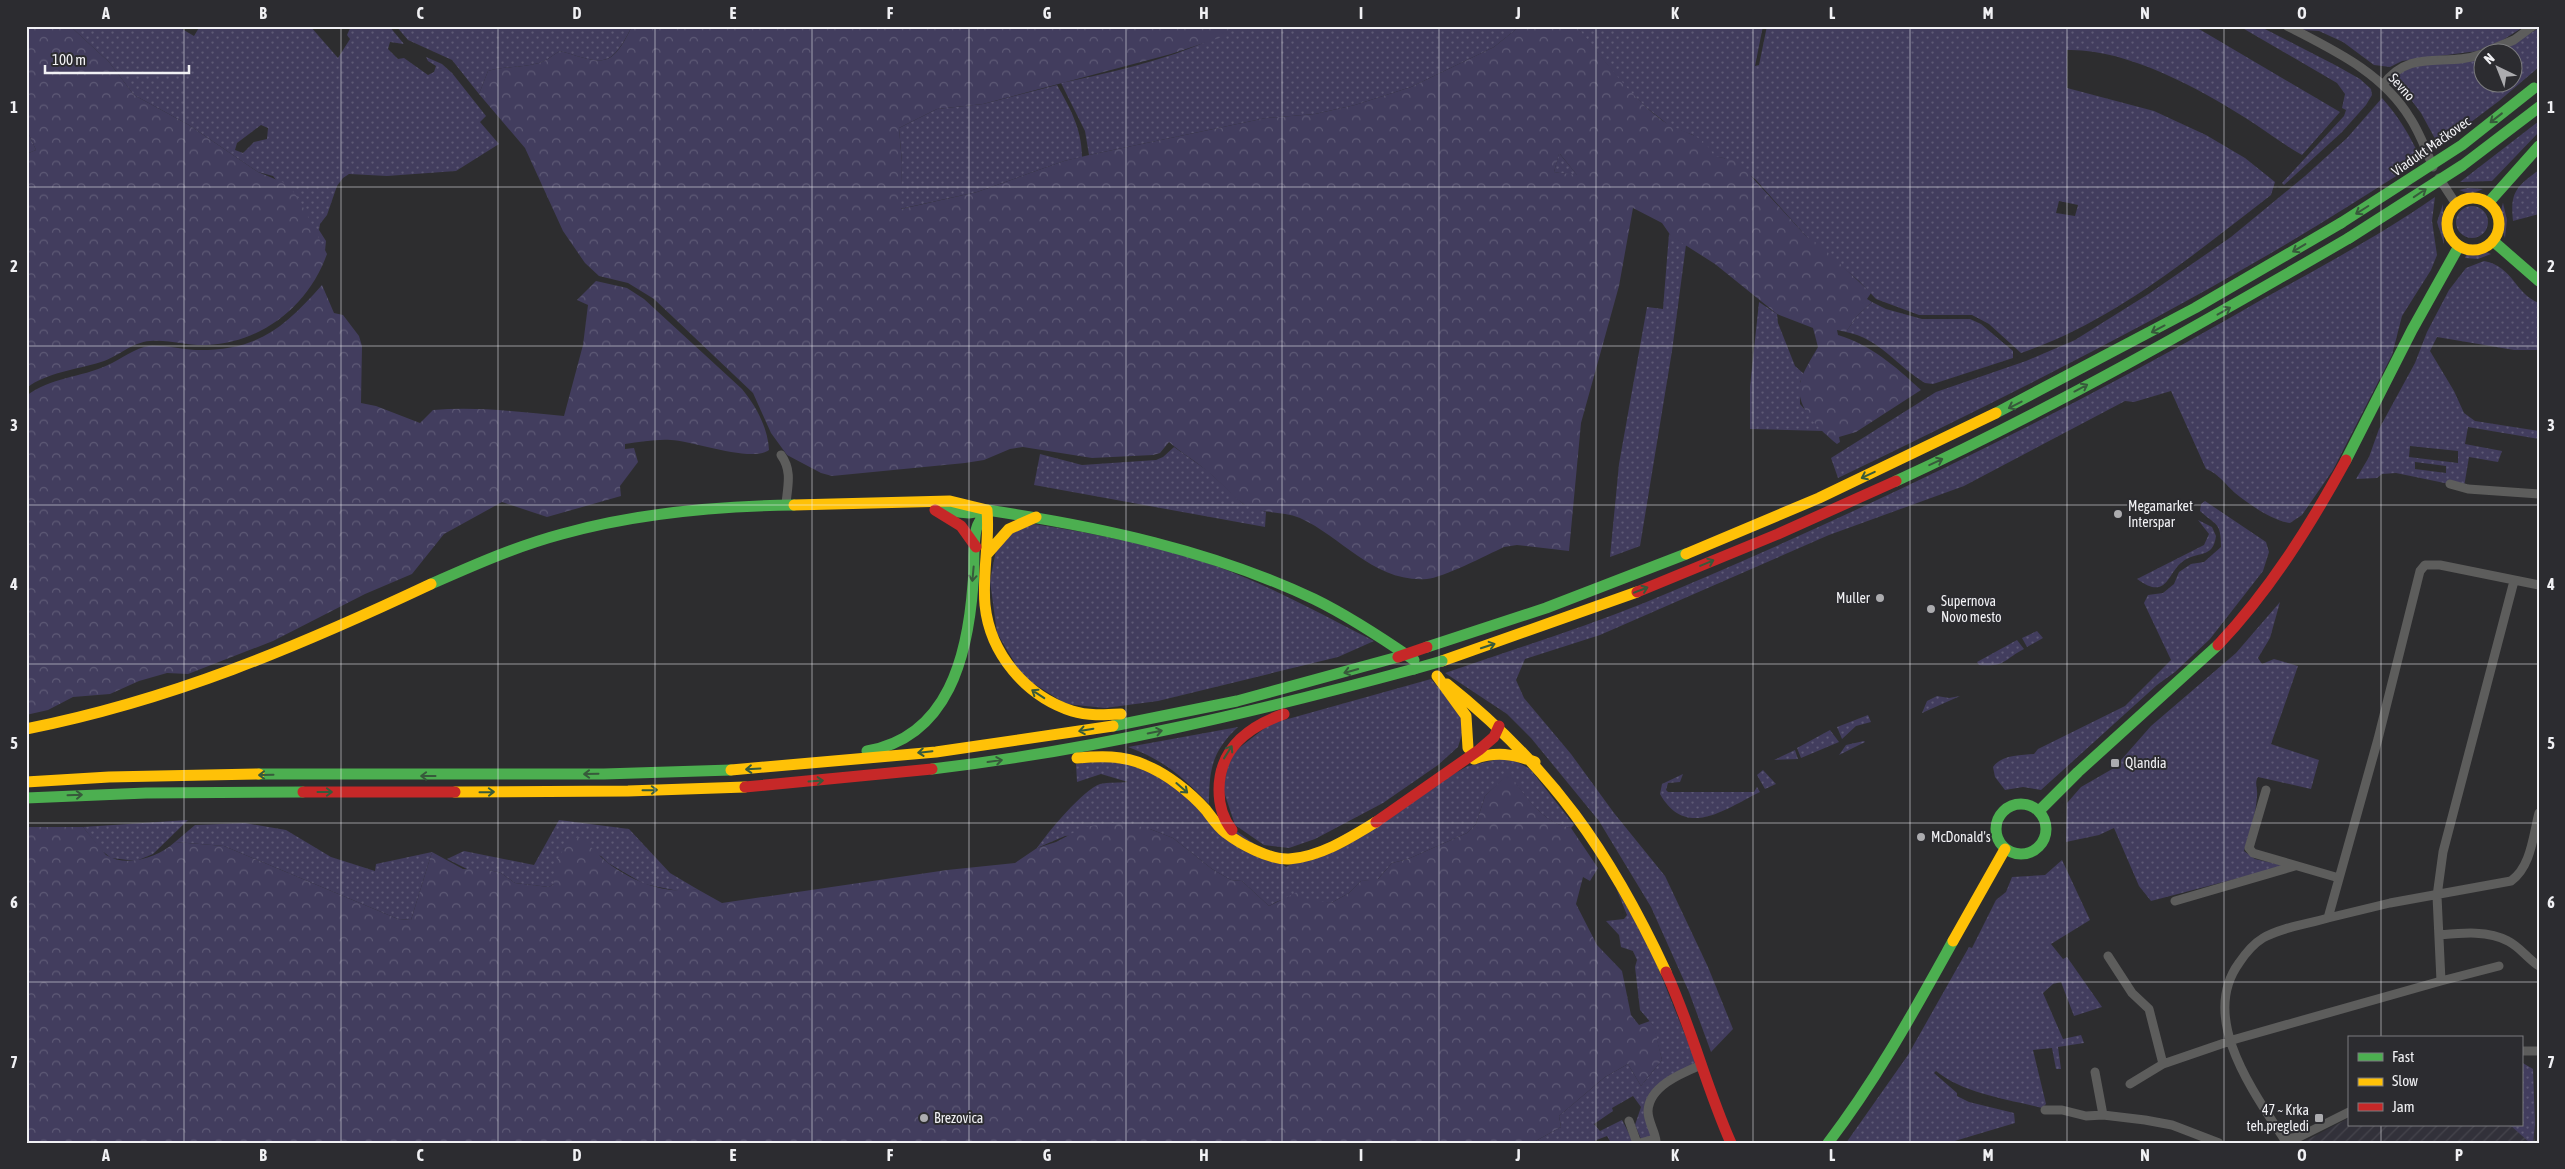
<svg xmlns="http://www.w3.org/2000/svg" width="2565" height="1169" viewBox="0 0 2565 1169" font-family="'Asap Condensed',sans-serif">
<style>
.industrial{fill:url(#industrial-furrows)}
.grass{fill:url(#grass-dots);fill-rule:evenodd}
.forest{fill:url(#forest-crowns);fill-rule:evenodd}
.lines{fill:none;stroke-linecap:round;stroke-linejoin:round}
.street{stroke:#5d5d5c;stroke-width:9}
.fast{stroke:#4caf50;stroke-width:11}
.slow{stroke:#ffc107;stroke-width:11}
.jam{stroke:#c62828;stroke-width:11}
.fast-bridge{stroke:#4caf50;stroke-width:11}
.jam-bridge{stroke:#c62828;stroke-width:11}
.oneway{stroke:#375a3b}
.grid{fill:none;stroke:#f1f1f4;stroke-width:1;stroke-opacity:0.55}
.poi-dot{fill:#acacaf;stroke:#2c2c30;stroke-width:2}
.labels{text-anchor:middle;dominant-baseline:central;stroke-width:4;stroke-linejoin:round;paint-order:stroke}
.street-label{font-size:14px;fill:#f1f1f4;stroke:#2c2c30}
.poi-label{font-size:14px;fill:#f1f1f4;stroke:#2c2c30;text-anchor:start}
.neatline{fill:none;stroke:#f1f1f4;stroke-width:2}
.grid-label{font-size:16px;text-anchor:middle;font-weight:bold;fill:#f1f1f4}
</style>
<defs>
<pattern id="industrial-furrows" width="10" height="10" patternUnits="userSpaceOnUse" patternTransform="scale(1.25)"><rect width="10" height="10" fill="#32313a"/><path d="M-1 1l2-2M0 10L10 0M9 11l2-2" fill="none" stroke="#46454d"/></pattern>
<pattern id="grass-dots" width="8" height="8" patternUnits="userSpaceOnUse" patternTransform="scale(1.25)"><rect width="8" height="8" fill="#423d5e"/><path d="M2 2h.1M6 6h.1" fill="none" stroke="#5e5a76" stroke-width="1.8" stroke-linecap="round"/></pattern>
<pattern id="forest-crowns" width="20" height="18" patternUnits="userSpaceOnUse" patternTransform="scale(1.25)"><rect width="20" height="18" fill="#423d5e"/><path d="M2 6a3 3 0 1 1 6 0M12 15a3 3 0 1 1 6 0" fill="none" stroke="#5e5a76"/></pattern>
</defs>
<rect width="100%" height="100%" fill="#2d2d2f"/>
<path class="industrial" d="M2349 1118V1125L2534 1124 2535 1143H2301Z"/>
<path class="grass" d="M70 26H177L194 36 200 26H310L338 58 350 39 347 35 351 26H389L404 44 390 42 388 49 398 59 404 58 428 75 434 72 436 66 428 61 426 57 442 64 452 73 486 116 480 122 499 144 456 171 387 176 349 174 343 178 337 186 327 215 320 224 319 230 326 241 325 251 308 219 273 176 258 172 189 125 134 95 109 62ZM261 125 268 128 267 139 254 142 243 153 235 150 237 143Z
M396 26H632C610 71 602 63 560 51 553 55 546 61 539 63 522 68 505 66 488 71L479 94 452 60 408 40Z
M1235 26H1520L1494 47 1411 87 1355 105 1315 114 1266 118 1089 155 1085 131 1061 83C1110 73 1195 54 1235 26Z
M1576 26H1763L1755 66 1759 65 1767 26H2199V29L2340 112 2302 155C2282 144 2264 129 2244 117 2197 87 2124 48 2067 50V88L2154 111 2206 135 2245 158 2275 182 2271 195C2193 255 2115 321 2021 353L1989 324 1972 315H1919L1876 299 1859 281 1806 236 1755 179 1724 158 1714 157 1693 135 1671 127 1647 108 1626 88ZM2059 201 2078 205 2075 216 2056 213Z
M2239 26H2259L2337 66 2360 79 2371 89 2372 95 2366 105 2342 132 2284 185 2282 183 2344 116 2346 110 2342 108 2345 94 2337 83Z
M2295 26H2525L2501 41 2477 51 2402 61 2390 67 2374 65 2343 42 2319 31 2303 30Z
M2539 28V67L2499 101 2439 146 2421 113 2399 84 2397 74 2408 67 2482 58V82H2512V52H2498Z
M1057 85C1070 108 1082 129 1082 157L1064 161 977 192 900 209 902 163 899 128 937 109 983 104Z
M2382 98C2399 117 2410 136 2421 159L2409 168C2367 194 2326 221 2283 246 2139 331 1989 405 1838 478L1831 458 1936 392 2026 361 2075 340 2150 293 2231 237 2305 176 2347 138Z
M2539 121V132L2492 181 2460 182Z
M26 128 36 150 26 154Z
M1559 153 1578 176 1554 172Z
M2539 170V214L2513 221C2510 192 2516 187 2539 170Z
M2468 188 2483 189 2471 194 2459 190Z
M2435 197 2432 221 2437 255 2431 270 2402 316 2392 355 2333 470 2302 515 2290 523C2271 520 2250 505 2235 493 2225 484 2219 474 2206 469L2171 391 2134 402 2125 401 1964 486 1829 535 1600 635 1525 659 1516 680 1524 698 1571 754 1614 813 1665 876 1708 967 1733 1029 1711 1052 1689 992 1651 907 1599 821 1531 738 1507 714 1445 673C1511 650 1579 629 1644 603 1846 519 2045 423 2235 315 2302 276 2371 242 2435 197Z
M2503 203 2507 220 2505 238C2501 228 2499 214 2503 203Z
M2443 204 2444 244 2437 222Z
M2456 222a16 16 0 1 1 32 0a16 16 0 1 1-32 0Z
M1669 234 1686 245 1672 351 1640 546 1610 557 1619 464 1647 307 1663 309Z
M2484 251 2491 254 2478 259 2465 258 2467 253Z
M2484 261C2514 267 2514 293 2539 303V350H2514L2437 337 2430 351 2454 391 2464 413 2475 421 2539 431V439L2468 427 2465 444 2502 451 2498 462 2469 457 2464 487 2396 473 2382 474 2377 478 2356 479 2369 457 2379 429 2415 363 2427 332 2449 290 2466 268ZM2410 446 2458 451V463L2409 457ZM2415 462 2446 466V473L2415 469Z
M1759 302 1777 314 1778 323 1795 366 1804 374 1800 382V404L1824 431 1750 429V387Z
M1872 302 1886 309 1922 319H1970L1981 324 2013 351V358L1933 384 1925 383C1898 367 1879 338 1846 332L1857 316Z
M1174 447 1208 471 1243 504 1266 512 1265 527 1034 485 1040 454 1082 465 1156 460 1163 457Z
M2205 501 2266 542 2269 552 2263 571 2210 639 2175 672 2157 685 2041 790 2023 787 2005 790 1995 777 1993 767C2001 755 2021 755 2034 754L2038 749 2125 706 2171 660 2144 603 2148 595 2163 593 2174 584 2179 572 2191 564 2204 562 2221 547C2221 521 2216 526 2200 511L2201 504Z
M2198 520 2212 527 2216 536C2213 560 2197 550 2182 562 2167 574 2167 601 2137 579L2204 545 2209 534Z
M1034 524C1096 534 1157 545 1216 566 1271 586 1322 615 1374 641L1338 657 1158 701 1105 708 1066 704 1023 677 997 633 990 581 997 545 1009 534Z
M2280 602 2270 638 2258 658 2262 664 2274 659 2298 666 2271 744 2319 760 2311 789 2258 777C2254 783 2258 789 2257 796 2256 815 2249 833 2244 851L2255 859 2281 865V867L2151 901 2139 886 2114 828 2099 835 2066 842 2067 803 2081 787 2114 768 2151 726 2236 653Z
M2037 631 2043 638 2027 647 2022 638Z
M2017 640 2024 649C2003 660 2006 667 1979 665L1977 662Z
M1431 679 1462 714 1463 731 1458 747 1438 765 1383 803 1315 839 1289 848 1264 845 1235 825 1223 789 1230 755 1270 724Z
M1937 696 1949 698 1960 696 1922 713 1927 701Z
M1868 715 1871 722 1856 726 1842 739 1837 727Z
M1238 727C1212 751 1209 770 1209 804 1182 777 1166 761 1128 747Z
M1830 730 1839 742 1801 758 1797 748Z
M1864 741 1865 742 1839 755 1846 745Z
M1795 750 1798 759 1774 760Z
M1508 757 1530 769 1574 825 1571 828C1542 823 1525 796 1509 774L1485 796 1476 824 1467 833 1408 859 1392 863 1377 880 1361 881 1349 893 1331 903C1306 903 1295 890 1269 906L1242 881 1231 880 1212 869 1173 838 1150 829 1065 836 1037 848C1048 832 1083 790 1100 784 1108 782 1119 783 1128 782L1101 774 1077 782 1076 764 1110 760 1147 766 1286 867 1468 766Z
M1763 770 1776 784 1765 789 1757 775Z
M1683 774 1680 782 1668 783 1666 790 1668 792H1754L1757 787 1760 792C1725 809 1686 840 1660 794L1662 784Z
M188 820 153 854 136 861 111 858 101 850 83 827Z
M559 820 629 829 670 873 697 889 683 892 644 884 608 863 601 856 564 848 554 884 549 887 515 883 501 873 489 870H469L447 859 464 851 534 865Z
M245 823 286 830 331 857 375 871 376 864 432 852 411 920 398 919 224 846 175 842 195 825Z
M2062 860 2090 920 2051 944 2063 959 2067 957 2102 1007 2074 1016 2061 982 2053 984 2043 993 2063 1039 2081 1035 2084 1043 2058 1047 2061 1069H2056L2052 1048 2033 1050 2046 1104 2042 1108C2008 1099 1964 1094 1936 1071L1934 1073 1957 1093V1096L1969 1102 2014 1113 2015 1123 1948 1143H1846L1908 1055 1969 947 1972 948 1996 900 2006 892 2012 877 2045 875Z
M1616 888 1648 943 1696 1062 1649 1098 1651 1136 1641 1139 1635 1125 1641 1107 1633 1096 1612 1108 1613 1111 1594 1124 1600 1131 1622 1120 1634 1143H1611L1607 1136 1589 1143H1532L1561 1127 1559 1116 1605 1077 1628 1064 1641 1086 1662 1060 1653 1025 1640 1010 1635 967 1637 960 1633 951 1621 947 1619 935 1606 921 1624 919 1627 915Z
M2521 1062 2533 1069 2535 1124 2533 1143 2529 1142 2510 1125H2521Z"/>
<path class="forest" d="M26 26H70L109 62 134 95 189 125 258 172 287 184 299 199 327 254C309 305 262 343 207 345 188 346 169 339 150 341 132 342 118 357 101 362 75 370 49 372 26 388V154L36 150 26 128Z
M632 26H1235L1219 38 1171 54 983 104 937 109 899 128 902 163 901 209 977 192 1064 161 1089 155 1266 118 1315 114 1355 105 1411 87 1494 47 1520 26H1576C1604 58 1626 92 1659 118 1681 135 1701 130 1714 156L1737 161 1806 236 1821 246 1871 293 1867 299 1872 302 1857 316 1846 332 1837 330 1838 335C1871 345 1895 366 1921 390L1856 432 1839 437 1840 442 1837 444C1819 429 1795 408 1800 383 1803 371 1812 358 1818 347L1813 328 1777 314 1715 264 1671 236 1662 223 1633 208 1619 286 1581 423 1569 551 1517 545 1504 547C1487 555 1442 578 1427 579 1375 583 1342 537 1300 518 1281 510 1259 515 1242 503 1230 494 1220 481 1208 472 1196 461 1181 453 1169 442L1160 453 1153 455 1092 458 1023 447 1010 449 984 460 965 463 832 476 821 473 787 455 771 433 753 393 674 318 654 299 628 283 599 276 585 263 563 231 525 148 479 94 488 71C505 66 522 68 539 63 546 61 553 55 560 51 602 63 611 71 632 26ZM1559 154H1560L1577 175 1554 172Z
M596 281 627 288 644 299 742 389C756 406 768 428 769 450 752 463 693 441 671 440 656 439 640 442 625 444V449L634 448 638 462 620 486 621 496 547 517 502 502 444 534 412 574 365 594 273 641 188 674 167 673 139 681 110 694 73 697 48 710 26 715V396C51 377 80 378 108 365 120 360 136 347 149 346 164 345 180 349 195 350 257 351 283 329 322 285L334 313 343 315 359 336 362 346 361 403 376 406 420 423 433 410C477 406 520 412 564 416L583 345 588 305 577 300Z
M1509 773C1525 796 1542 823 1571 828L1598 868 1590 881 1583 877 1576 904 1597 945 1622 971 1631 1015 1639 1025 1650 1021 1654 1026 1662 1060 1641 1086 1628 1064 1605 1077 1559 1116 1561 1127 1532 1143H26V830L29 827H83L106 855C127 868 159 857 175 842L224 846 398 919 411 920 432 852 463 869 489 870 501 873 515 883 549 887 554 884C552 866 559 855 570 840L579 837C590 845 598 855 608 863 634 882 666 895 697 889L722 903 947 870 1015 863 1037 848 1056 842 1084 827 1121 822 1150 829 1173 838 1212 869 1231 880 1242 881 1269 906 1297 892 1303 898 1331 903 1349 893 1361 881 1378 879 1392 863 1408 859 1467 833 1476 824 1485 796Z"/>
<g class="lines">
<path class="street" d="M2287 26C2333 50 2382 72 2410 118 2420 133 2426 150 2433 167
M2485 52 2514 40 2533 26
M2383 85C2410 47 2446 68 2482 54
M2439 178 2456 204
M781 455C792 470 788 485 786 503
M2450 484 2468 489 2539 494
M2266 790 2249 848 2253 853 2339 878
M2175 901 2295 866
M2328 918 2390 903 2511 881C2531 867 2533 836 2539 813
M2439 935C2461 933 2488 930 2508 941 2520 947 2528 959 2539 966
M2108 956 2132 993 2149 1009 2163 1064
M2499 966 2441 981 2437 896 2443 852 2514 581
M2521 1051H2539
M2095 1072 2103 1115
M2130 1084 2163 1064 2236 1039 2441 981
M2045 1110H2062L2086 1116 2103 1115 2145 1120 2172 1125 2219 1143
M2349 1112 2299 1137 2284 1139C2253 1091 2199 1018 2239 963 2245 954 2253 944 2263 938 2282 927 2308 924 2328 918L2378 739 2420 571 2425 565H2440L2539 585
M1629 1121 1637 1143
M1640 1143 1651 1140 1656 1141C1655 1131 1648 1122 1648 1111 1649 1086 1682 1073 1701 1065"/>
<path class="fast" d="M2489 202 2539 146
M2493 241 2539 281
M1996 413 2195 308 2341 223
M2346 460 2412 330 2459 246
M1896 481C2052 409 2201 324 2349 238
M937 510 969 513 987 510
M987 510C1100 527 1210 550 1314 599 1349 616 1382 638 1414 660
M431 584C474 565 517 546 562 534 637 513 716 506 794 505
M1427 647 1546 608 1686 554
M1113 726 1237 701 1398 657
M867 751C949 737 968 654 973 584 975 568 972 541 977 527 979 521 984 515 987 510
M932 769C1095 750 1255 712 1414 669
M259 774H604L731 770
M26 798 146 793 303 792
M1996 829a25 25 0 1 1 50 0a25 25 0 1 1-50 0Z
M2039 811 2078 772 2218 645
M1828 1143C1877 1079 1914 1011 1953 941"/>
<path class="slow" d="M2447 224a26 26 0 1 1 52 0a26 26 0 1 1-52 0Z
M794 505 950 501 987 510
M987 510C990 542 982 573 985 605 990 654 1026 696 1072 711 1088 716 1104 715 1121 714
M987 554 1009 529 1036 517
M1686 554 1819 498 1996 413
M1442 661 1637 592
M1437 676 1466 716 1468 748
M1447 684C1551 767 1610 852 1666 972
M26 729C172 700 297 647 431 584
M1077 758C1100 756 1123 755 1145 765 1167 774 1190 792 1206 810 1212 818 1218 827 1226 833 1240 844 1270 860 1289 859 1320 857 1350 838 1376 822
M1474 759C1496 751 1514 754 1535 762
M731 770 936 752 1113 726
M26 782 109 777 259 774
M455 792 628 791 745 787
M1953 941 2005 849"/>
<path class="jam" d="M935 510 961 526 976 547
M1637 592 1778 534 1896 481
M2218 645C2270 590 2310 526 2346 460
M745 787 932 769
M303 792H455
M1376 822 1479 750 1494 737 1499 726
M1232 830C1223 819 1219 805 1219 790 1219 749 1247 727 1284 714
M1666 972C1692 1028 1706 1087 1731 1143"/>
<path class="fast-bridge" d="M2341 223 2462 145 2534 88
M2349 238 2463 165 2539 107
M1414 669 1442 661"/>
<path class="jam-bridge" d="M1398 657 1427 647"/>
</g>
<defs><path id="oneway-shaft" d="M-6 0H5M1.5-3L5.5 0L1.5 3" fill="none" stroke-width="1.6" stroke-linecap="round" stroke-linejoin="round" transform="scale(1.25)"/></defs>
<g class="oneway">
<use href="#oneway-shaft" transform="translate(2496 118) rotate(142)"/>
<use href="#oneway-shaft" transform="translate(2420 193) rotate(-34)"/>
<use href="#oneway-shaft" transform="translate(2362 210) rotate(148)"/>
<use href="#oneway-shaft" transform="translate(2299 248) rotate(149)"/>
<use href="#oneway-shaft" transform="translate(2224 311) rotate(-29)"/>
<use href="#oneway-shaft" transform="translate(2158 329) rotate(152)"/>
<use href="#oneway-shaft" transform="translate(2081 388) rotate(-28)"/>
<use href="#oneway-shaft" transform="translate(2015 405) rotate(153)"/>
<use href="#oneway-shaft" transform="translate(1936 462) rotate(-25)"/>
<use href="#oneway-shaft" transform="translate(1868 475) rotate(155)"/>
<use href="#oneway-shaft" transform="translate(1707 563) rotate(-23)"/>
<use href="#oneway-shaft" transform="translate(973 574) rotate(95)"/>
<use href="#oneway-shaft" transform="translate(1641 590) rotate(-21)"/>
<use href="#oneway-shaft" transform="translate(1488 646) rotate(-18)"/>
<use href="#oneway-shaft" transform="translate(1351 671) rotate(164)"/>
<use href="#oneway-shaft" transform="translate(1038 694) rotate(-147)"/>
<use href="#oneway-shaft" transform="translate(1086 730) rotate(170)"/>
<use href="#oneway-shaft" transform="translate(1155 732) rotate(-11)"/>
<use href="#oneway-shaft" transform="translate(925 752) rotate(174)"/>
<use href="#oneway-shaft" transform="translate(1228 752) rotate(-58)"/>
<use href="#oneway-shaft" transform="translate(995 761) rotate(-8)"/>
<use href="#oneway-shaft" transform="translate(753 769) rotate(177)"/>
<use href="#oneway-shaft" transform="translate(591 774) rotate(179)"/>
<use href="#oneway-shaft" transform="translate(266 775) rotate(179)"/>
<use href="#oneway-shaft" transform="translate(428 776) rotate(-180)"/>
<use href="#oneway-shaft" transform="translate(816 781) rotate(-4)"/>
<use href="#oneway-shaft" transform="translate(1182 788) rotate(41)"/>
<use href="#oneway-shaft" transform="translate(650 790) rotate(-1)"/>
<use href="#oneway-shaft" transform="translate(325 792)"/>
<use href="#oneway-shaft" transform="translate(487 792) rotate(-1)"/>
<use href="#oneway-shaft" transform="translate(75 795) rotate(-2)"/>
</g>
<path class="grid" d="M184 26V1143M341 26V1143M498 26V1143M655 26V1143M812 26V1143M969 26V1143M1126 26V1143M1282 26V1143M1439 26V1143M1596 26V1143M1753 26V1143M1910 26V1143M2067 26V1143M2224 26V1143M2381 26V1038M26 187H2539M26 346H2539M26 505H2539M26 664H2539M26 823H2539M26 982H2539M2381 1125V1143"/>
<g class="poi-dot">
<circle cx="2118" cy="514" r="5"/>
<circle cx="1880" cy="598" r="5"/>
<circle cx="1931" cy="609" r="5"/>
<rect x="2110" y="758" width="10" height="10" rx="2.5"/>
<circle cx="1921" cy="837" r="5"/>
<circle cx="924" cy="1118" r="5"/>
<rect x="2314" y="1113" width="10" height="10" rx="2.5"/>
</g>
<g class="labels">
<g class="street-label">
<text transform="translate(2402 87) rotate(48)">Sevno</text>
<text transform="translate(2431 146) rotate(-35)">Viadukt Mačkovec</text>
</g>
<g class="poi-label">
<text x="2128" y="506">Megamarket<tspan x="2128" dy="16">Interspar</tspan></text>
<text x="1870" y="598" text-anchor="end">Muller</text>
<text x="1941" y="601">Supernova<tspan x="1941" dy="16">Novo mesto</tspan></text>
<text x="2125" y="763">Qlandia</text>
<text x="1931" y="837">McDonald's</text>
<text x="2309" y="1110" text-anchor="end">47 ~ Krka<tspan x="2309" dy="16">teh.pregledi</tspan></text>
<text x="934" y="1118">Brezovica</text>
</g>
</g>
<rect width="2565" height="1169" fill="none" stroke="#2c2c30" stroke-width="55"/>
<rect x="2348" y="1036" width="175" height="90" fill="#2c2c30" stroke="#7b7b7e"/>
<rect x="2358" y="1053" width="25" height="8" fill="#4caf50" stroke="#7b7b7e"/>
<text x="2392" y="1062" font-size="15" fill="#f1f1f4">Fast</text>
<rect x="2358" y="1078" width="25" height="8" fill="#ffc107" stroke="#7b7b7e"/>
<text x="2392" y="1086" font-size="15" fill="#f1f1f4">Slow</text>
<rect x="2358" y="1103" width="25" height="8" fill="#c62828" stroke="#7b7b7e"/>
<text x="2392" y="1112" font-size="15" fill="#f1f1f4">Jam</text>
<g transform="translate(2498 68) rotate(317)"><circle r="24" fill="#2c2c30" stroke="#7b7b7e"/>
<path d="M0-4L9 19L0 12L-9 19Z" fill="#acacaf"/>
<text y="-8" font-size="14" font-weight="bold" text-anchor="middle" fill="#f1f1f4">N</text>
</g>
<path d="M45 65v8h144v-8" fill="none" stroke="#f1f1f4" stroke-width="2.5"/>
<text x="52" y="65" font-size="15" fill="#f1f1f4" stroke="#2c2c30" stroke-width="4" paint-order="stroke">100 m</text>
<rect x="28" y="28" width="2510" height="1114" class="neatline"/>
<g class="grid-label">
<text x="106" y="19">A</text>
<text x="263" y="19">B</text>
<text x="420" y="19">C</text>
<text x="577" y="19">D</text>
<text x="733" y="19">E</text>
<text x="890" y="19">F</text>
<text x="1047" y="19">G</text>
<text x="1204" y="19">H</text>
<text x="1361" y="19">I</text>
<text x="1518" y="19">J</text>
<text x="1675" y="19">K</text>
<text x="1832" y="19">L</text>
<text x="1988" y="19">M</text>
<text x="2145" y="19">N</text>
<text x="2302" y="19">O</text>
<text x="2459" y="19">P</text>
<text x="14" y="113">1</text>
<text x="2551" y="113">1</text>
<text x="14" y="272">2</text>
<text x="2551" y="272">2</text>
<text x="14" y="431">3</text>
<text x="2551" y="431">3</text>
<text x="14" y="590">4</text>
<text x="2551" y="590">4</text>
<text x="14" y="749">5</text>
<text x="2551" y="749">5</text>
<text x="14" y="908">6</text>
<text x="2551" y="908">6</text>
<text x="14" y="1068">7</text>
<text x="2551" y="1068">7</text>
<text x="106" y="1161">A</text>
<text x="263" y="1161">B</text>
<text x="420" y="1161">C</text>
<text x="577" y="1161">D</text>
<text x="733" y="1161">E</text>
<text x="890" y="1161">F</text>
<text x="1047" y="1161">G</text>
<text x="1204" y="1161">H</text>
<text x="1361" y="1161">I</text>
<text x="1518" y="1161">J</text>
<text x="1675" y="1161">K</text>
<text x="1832" y="1161">L</text>
<text x="1988" y="1161">M</text>
<text x="2145" y="1161">N</text>
<text x="2302" y="1161">O</text>
<text x="2459" y="1161">P</text>
</g>
</svg>
